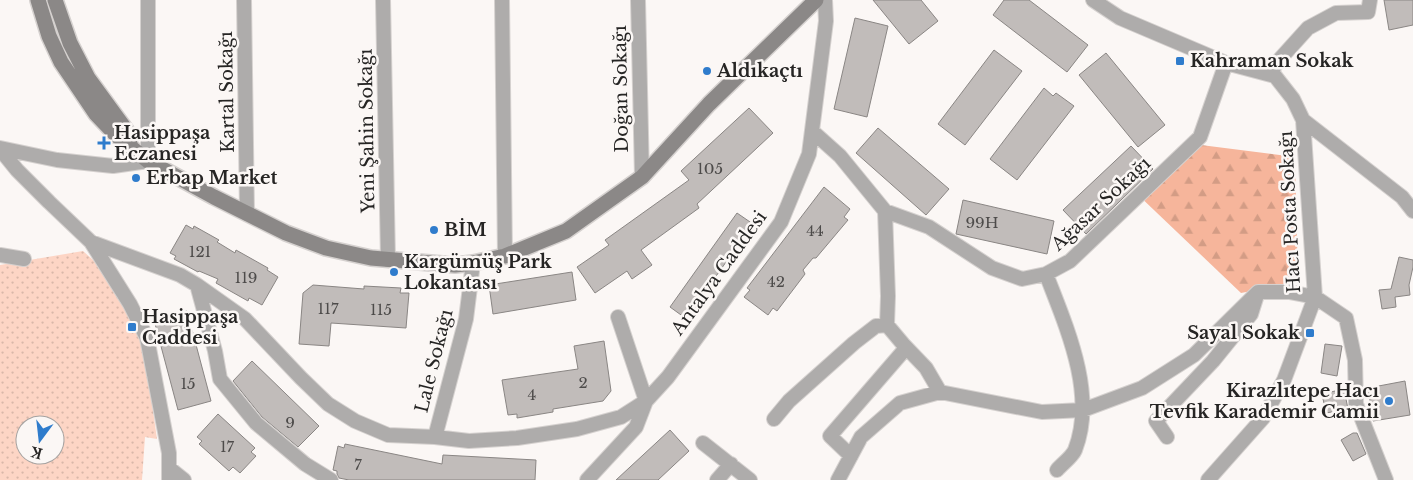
<svg xmlns="http://www.w3.org/2000/svg" width="1413" height="480" viewBox="0 0 1413 480" font-family="'Libre Baskerville',serif">
<style>
.grass{fill:url(#grass-dots);fill-rule:evenodd}
.forest{fill:url(#forest-firs)}
.building{fill:#c1bcba;stroke:#8a8684}
.lines{fill:none;stroke-linecap:round;stroke-linejoin:round}
.minor-casing{stroke:#d5d1cf;stroke-width:16}
.secondary-casing{stroke:#d5d1cf;stroke-width:18}
.minor{stroke:#aeacab;stroke-width:14}
.secondary{stroke:#8b8887;stroke-width:15}
.poi-dot{fill:#2f7ccc;stroke:#fbf7f5;stroke-width:2}
.labels{text-anchor:middle;dominant-baseline:central;stroke-width:5;stroke-linejoin:round;paint-order:stroke}
.number-label{font-size:15px;fill:#4d4b4a}
.poi-label{font-size:18px;font-weight:bold;fill:#262524;stroke:#fbf7f5;text-anchor:start}
.street-label{font-size:18px;fill:#262524;stroke:#fbf7f5}
</style>
<defs>
<pattern id="grass-dots" width="8" height="8" patternUnits="userSpaceOnUse" patternTransform="scale(1.25)"><rect width="8" height="8" fill="#fdd5c5"/><path d="M2 2h.1M6 6h.1" fill="none" stroke="#d9b7a9" stroke-width="1.8" stroke-linecap="round"/></pattern>
<pattern id="forest-firs" width="22" height="20" patternUnits="userSpaceOnUse" patternTransform="scale(1.25)"><rect width="22" height="20" fill="#f6b59b"/><path d="M5 1l3.5 6h-7zM16 11l3.5 6h-7z" fill="#d39c85"/></pattern>
</defs>
<rect width="100%" height="100%" fill="#fbf7f5"/>
<path class="grass" d="M83 251 111 276 142 333 157 439 145 437 142 480H0V265ZM25 425H55V455H25Z"/>
<path class="forest" d="M1182 144 1201 145 1295 157 1298 282 1241 293 1134 191Z"/>
<path class="building" d="M873 0H921L938 21 909 44Z
M1004 0H1029L1088 45 1067 72 993 15Z
M1384 0H1413V25L1389 30Z
M855 18 888 26 867 117 834 109Z
M994 50 1022 71 965 145 938 124Z
M1106 53 1165 125 1138 147 1079 75Z
M1044 88 1053 96 1056 93 1074 106 1017 180 990 159Z
M749 108 773 133 697 204 699 208 641 250 652 265 632 279 627 271 595 293 577 267 609 245 605 240 689 180 681 171Z
M878 128 949 189 926 215 856 153Z
M1131 146 1153 169 1086 234 1063 210Z
M824 187 850 209 844 217 848 220 816 258H813L803 270 805 274 777 311 773 308 768 315 744 297 750 290 747 288Z
M963 200 1054 221 1047 254 956 234Z
M737 213 753 224 697 303 700 305 688 320 670 307Z
M186 225 193 229 194 226 219 240 217 242 235 253 236 250 268 268 267 270 278 277 262 305 249 298 248 301 216 283 218 279 199 271 198 272 174 259 176 256 170 253Z
M1399 257 1413 260V267L1409 285 1410 295 1395 297 1396 307 1382 309 1379 290 1391 289Z
M572 272 576 300 493 314 489 285Z
M313 285 364 289V286L401 288 400 293H409L406 328 331 323 329 346 299 344 303 293Z
M187 311 211 401 178 410 154 320Z
M604 341 611 391 603 401 553 409V412L517 418V414L508 415 502 380 578 369 574 346Z
M1325 344 1342 346 1337 376 1321 373Z
M252 361 319 426 298 447 262 417 233 381Z
M1405 381 1410 415 1373 421 1368 388Z
M1344 389 1348 409 1326 413 1322 394Z
M218 414 255 448 251 452 256 456 240 473 233 467 229 471 199 444 202 441 197 437Z
M670 430 689 451 658 480H616Z
M1353 433H1357L1366 454 1353 461 1341 440Z
M345 444 442 464 443 455 536 460 535 480H349L339 478 337 474V471L333 470 338 446 344 448Z"/>
<g class="lines">
<defs>
<path id="minor" d="M244 0 247 214
M383 0 388 260
M502 0 505 256
M638 0 642 177
M1093 0 1120 18 1226 63 1275 76 1293 99 1303 120 1315 297 1284 380 1263 418 1208 480
M1269 74 1280 59 1308 28 1336 13 1368 12 1370 0
M1303 120 1402 197 1413 211
M812 131 840 156 885 211
M0 148 57 160 113 166 148 161V0
M0 149 17 170 49 202 91 242 130 304 147 338 169 453V480
M885 211 929 227 992 268 1022 279 1046 274 1070 261 1200 137 1226 63
M885 211 888 296 887 325 903 344 926 368 940 392
M91 242 180 275 197 285 245 319 301 378 328 404 355 421 388 435 435 437 469 441 517 438 577 429 621 417 646 401 618 317
M0 255 24 259
M1046 274C1066 326 1097 394 1075 450 1072 457 1062 464 1057 470
M197 285 215 351 220 379 256 423 305 464 331 480
M774 419 789 401 854 343 876 326 887 325
M435 437 466 319 473 263
M1167 437 1156 421 1213 361 1251 314 1257 295
M703 443 750 480
M851 456 830 436 906 348
M169 468 184 480
M587 480 636 427 646 401 668 377 781 222 809 154 826 21 825 0
M717 480 731 464
M838 480 861 437 900 403 940 392 1042 412 1083 410 1142 388 1194 355 1258 292H1289L1315 297 1346 318 1355 360 1356 404 1386 480"/>
<path id="secondary" d="M38 0 49 36 61 62 96 114 117 136 148 161 214 197 286 233 326 248 371 258 455 265 473 263 505 256 566 231 642 177 709 104 816 0
M55 0 70 43 88 78 126 130 131 147"/>
</defs>
<use href="#minor" class="minor-casing"/>
<use href="#secondary" class="secondary-casing"/>
<use href="#minor" class="minor"/>
<use href="#secondary" class="secondary"/>
</g>
<g class="poi-dot">
<rect x="1175" y="56" width="10" height="10" rx="2.5"/>
<circle cx="707" cy="71" r="5"/>
<path d="M101.5 135.5h5v5h5v5h-5v5h-5v-5h-5v-5h5z"/>
<circle cx="136" cy="178" r="5"/>
<circle cx="434" cy="230" r="5"/>
<circle cx="394" cy="272" r="5"/>
<rect x="127" y="322" width="10" height="10" rx="2.5"/>
<rect x="1305" y="328" width="10" height="10" rx="2.5"/>
<circle cx="1389" cy="401" r="5"/>
</g>
<g class="labels">
<g class="number-label">
<text x="710" y="168">105</text>
<text x="982" y="222">99H</text>
<text x="815" y="230">44</text>
<text x="200" y="251">121</text>
<text x="246" y="277">119</text>
<text x="776" y="281">42</text>
<text x="328" y="308">117</text>
<text x="381" y="309">115</text>
<text x="583" y="382">2</text>
<text x="188" y="383">15</text>
<text x="532" y="394">4</text>
<text x="290" y="422">9</text>
<text x="227" y="446">17</text>
<text x="358" y="464">7</text>
</g>
<g class="poi-label">
<text x="1190" y="61">Kahraman Sokak</text>
<text x="717" y="71">Aldıkaçtı</text>
<text x="114" y="133">Hasippaşa<tspan x="114" dy="21">Eczanesi</tspan></text>
<text x="146" y="178">Erbap Market</text>
<text x="444" y="230">BİM</text>
<text x="404" y="262">Kargümüş Park<tspan x="404" dy="21">Lokantası</tspan></text>
<text x="142" y="317">Hasippaşa<tspan x="142" dy="21">Caddesi</tspan></text>
<text x="1300" y="333" text-anchor="end">Sayal Sokak</text>
<text x="1379" y="391" text-anchor="end">Kirazlıtepe Hacı<tspan x="1379" dy="21">Tevfik Karademir Camii</tspan></text>
</g>
<g class="street-label">
<text transform="translate(621 89) rotate(-91)">Doğan Sokağı</text>
<text transform="translate(227 92) rotate(-91)">Kartal Sokağı</text>
<text transform="translate(367 131) rotate(-91)">Yeni Şahin Sokağı</text>
<text transform="translate(1101 204) rotate(-43)">Ağasar Sokağı</text>
<text transform="translate(1290 212) rotate(-93)">Hacı Posta Sokağı</text>
<text transform="translate(719 273) rotate(-54)">Antalya Caddesi</text>
<text transform="translate(434 361) rotate(-76)">Lale Sokağı</text>
</g>
</g>
<g transform="translate(40 440) rotate(195)"><circle r="24" fill="#fbf7f5" stroke="#a6a3a1"/>
<path d="M0-4L9 19L0 12L-9 19Z" fill="#2f7ccc"/>
<text y="-8" font-size="14" font-weight="bold" text-anchor="middle" fill="#262524">K</text>
</g>
</svg>
